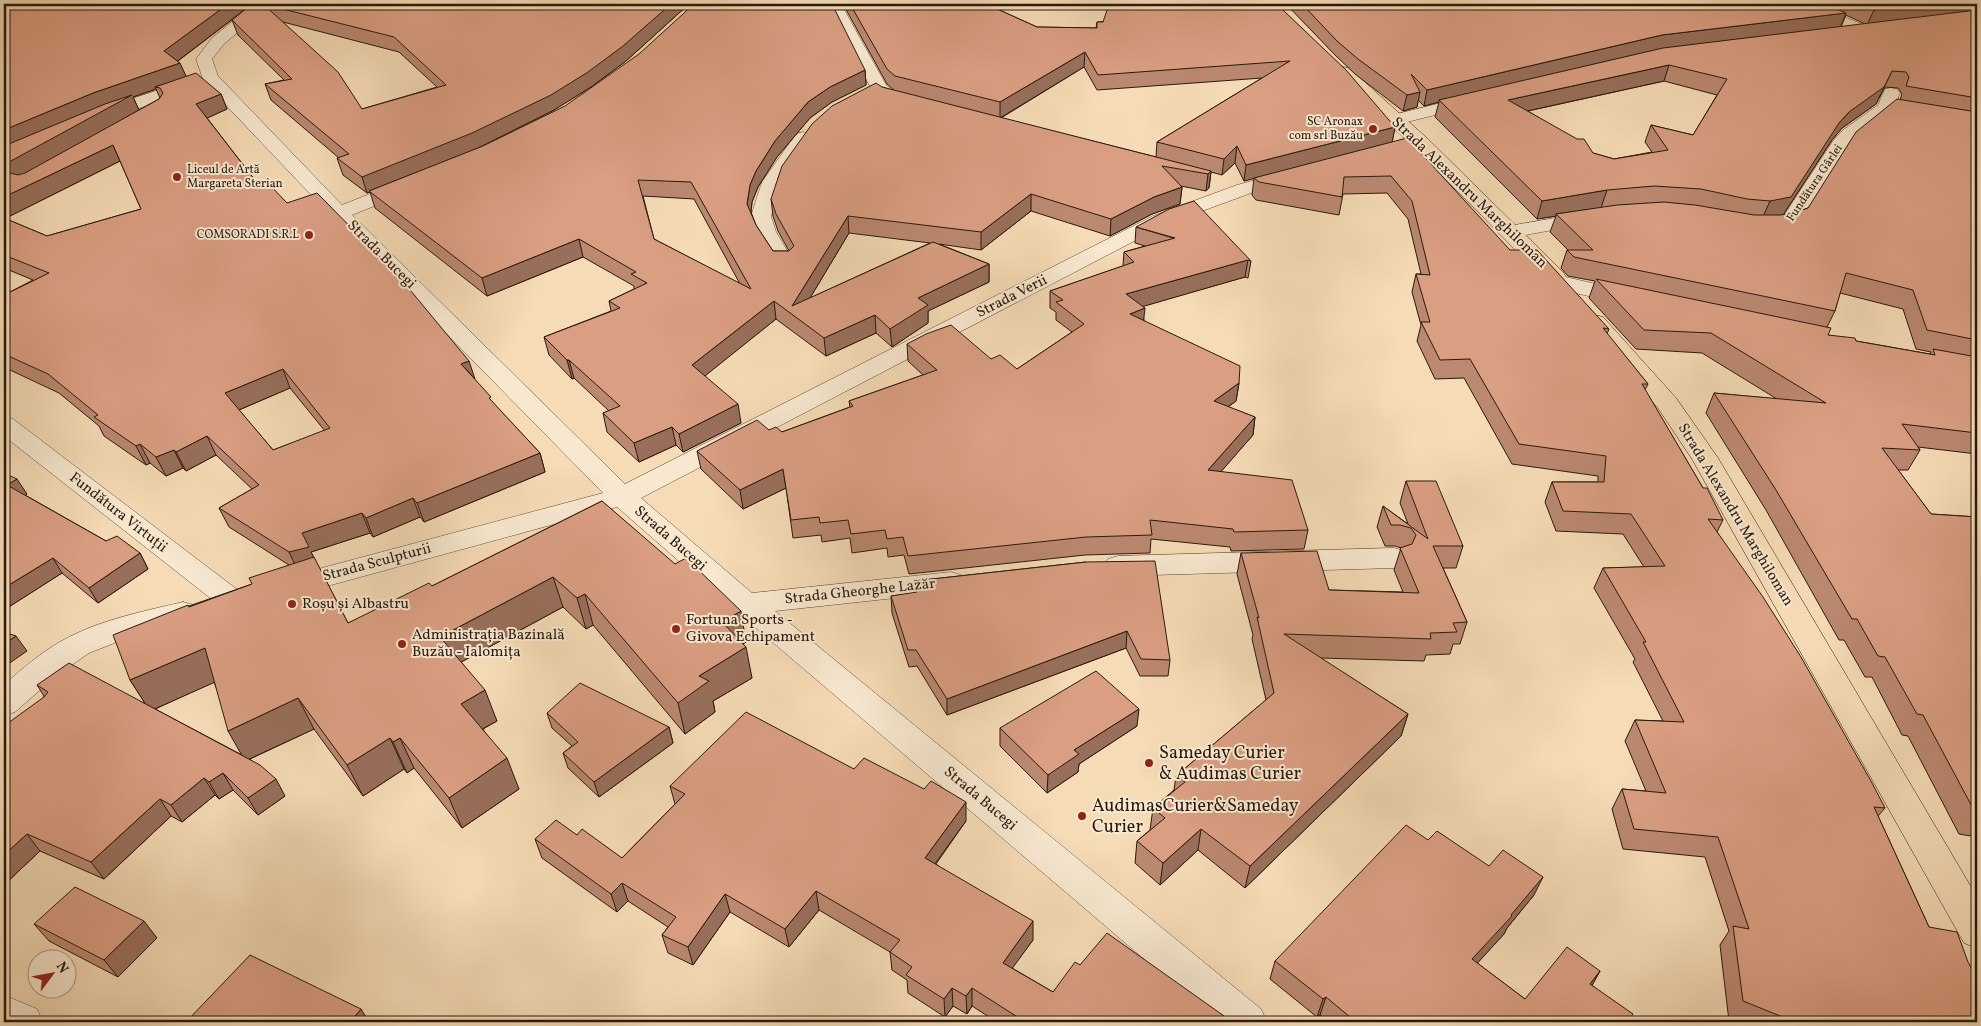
<svg xmlns="http://www.w3.org/2000/svg" width="1981" height="1026" viewBox="0 0 1981 1026" font-family="Vollkorn,serif">
<style>
.lines{fill:none;stroke-linecap:round;stroke-linejoin:round}
.minor-casing{stroke:#5c4a37;stroke-width:1}
.primary-casing{stroke:#29190d;stroke-width:1}
.minor{fill:#f8e8d0;fill-rule:evenodd}
.primary{fill:#f5dbb6;fill-rule:evenodd}
.wall{fill:#bb8870;stroke:#29190d;fill-rule:evenodd}
.shaded-wall{fill:#996f5b;stroke:#29190d}
.building{fill:#da9e82;stroke:#29190d;fill-rule:evenodd}
.poi-dot{fill:#8f2418;stroke:#f8e8d0;stroke-width:2}
.labels{text-anchor:middle;dominant-baseline:central;stroke-width:4;stroke-linejoin:round;paint-order:stroke}
.far-poi-label{font-size:12px;fill:#29190d;stroke:#f8e8d0;text-anchor:end}
.far-street-label{font-size:12px;fill:#29190d;stroke:#f8e8d0}
.street-label{font-size:15px;fill:#29190d;stroke:#f8e8d0}
.poi-label{font-size:15px;fill:#29190d;stroke:#f8e8d0;text-anchor:start}
.near-poi-label{font-size:18px;fill:#29190d;stroke:#f8e8d0;text-anchor:start}
</style>
<rect width="100%" height="100%" fill="#f5dbb6"/>
<filter id="stains"><feTurbulence type="fractalNoise" baseFrequency=".004" numOctaves="4"/><feColorMatrix values="0 0 0 0 .2 0 0 0 0 .09 0 0 0 0 .02 0 0 0 .5 -.17"/></filter>
<radialGradient id="worn" r=".72"><stop offset=".6" stop-color="#630" stop-opacity="0"/><stop offset="1" stop-color="#630" stop-opacity=".3"/></radialGradient>
<g class="lines">
<defs>
<path id="minor" d="M254 4H271L224 44 212 59 218 76 342 205 400 182 407 180 414 182 417 186 414 190 352 215 625 484 1153 216 1237 185 1288 171 1295 173 1298 177 1295 181 1251 193 1167 224 641 498 752 593 951 572 961 575 966 582 961 589 951 592 775 611 1261 1009 1267 1022H1218L736 611 617 507 287 597 277 594 272 587 277 580 603 493 332 217 204 82 196 59 212 38Z
M827 4H841L886 85 895 93 911 98 914 102 911 106C897 109 883 101 873 92Z
M1796 4H1816L1870 28 1872 31 1870 34H1858L1799 7Z
M195 78 201 79 204 83 201 87 107 119 101 120 95 119 92 115 95 111Z
M1891 88 1897 89 1900 93 1892 112 1857 138 1847 148 1798 225C1787 233 1774 235 1761 231L1758 227 1761 223 1779 220 1783 217 1833 141 1843 130 1878 105 1885 89Z
M1473 95 1479 96 1482 100 1479 104 1395 125 1389 124 1386 120 1389 116Z
M803 132 810 134 812 138 782 182 771 216 776 232 794 262 791 267 783 268 775 267 772 262 756 232 751 216 762 182 796 134Z
M1589 212 1596 214 1599 218 1596 222 1509 238 1502 236 1499 232 1502 228 1509 226Z
M1561 276 1636 293 1639 298 1636 303 1628 305 1553 288 1550 283 1553 278Z
M4 416 13 419 243 594 248 601 243 608 233 611 223 608 4 436Z
M1394 548 1404 551 1408 558 1404 565 1394 568 1118 576 1108 573 1104 566 1108 559 1118 556Z
M183 602 194 605 198 613 194 621 132 636 89 653 56 676 15 712 4 715V685C24 667 45 649 69 637 104 619 145 611 183 602Z
M4 995 37 1009 43 1022H4Z"/>
<path id="primary" d="M1343 67 1349 68 1428 139 1563 272 1566 277 1563 282 1555 284 1547 282 1414 147 1337 76 1335 72 1337 68Z
M1595 315 1603 317 1676 398 1718 458 1977 897V948L1964 943 1692 459 1658 408 1584 322 1587 317Z"/>
</defs>
<use href="#minor" class="minor-casing"/>
<use href="#primary" class="primary-casing"/>
<use href="#minor" class="minor"/>
<use href="#primary" class="primary"/>
</g>
<path class="wall" d="M4 4H689L626 61 591 87 554 110 479 148 865 70 866 85 832 102 810 118 777 157 758 187 752 202 751 212 756 225 773 251H789L778 231 773 216 771 199 882 87 895 91 887 84 843 4H986L1037 27 1096 28 1097 22 1284 11 1395 127 1392 142 1510 250 1609 329 1607 334 1648 384 1645 390 1703 488 1723 520 1717 532 1885 808 1878 816 1929 927 1977 1022H1733L1729 1021 1720 945 1729 931 1705 857 1623 849 1612 809 1622 789 1646 791 1625 741 1635 720 1663 721 1633 662 1635 659 1594 588 1603 568 1644 567 1623 534 1556 531 1545 502 1552 482H1598V476L1512 464 1464 378 1435 379 1417 341 1421 325 1412 292 1416 274H1421L1408 219 1387 193 1343 194 1339 215 1256 200 1252 195 1254 178 1244 181 1235 163 1222 175 1211 172 1209 188 1206 191 1181 186 1182 187 1180 204 1152 214 1110 236 1031 211 981 250 939 244 989 264V282L928 311V323L892 347 876 333 826 356 776 319 704 376 741 423 683 452 676 445 639 462 607 432 603 413 609 411 574 378 572 379 549 355 544 337 611 311 609 301 634 289V286L583 257 487 296 375 208 370 192 367 193 343 175 337 158H339L271 100 265 84 284 80 238 35 232 20 250 6 178 61 186 77 221 94 227 109 207 118 258 184 287 203 474 379 492 402 540 453 545 472 424 522 420 517 373 537 370 533 311 552 348 623 432 586 602 501 746 642 743 644 752 678 713 701 715 712 685 734 593 625 586 629 563 607 461 662 497 721 483 729 519 789 462 828 414 768 407 773 404 769 363 796 314 729 250 759 285 796 258 815 233 790 219 799 215 795 182 822 171 816 104 879 40 851 4 885 44 696 37 685 145 703 130 680 189 606 252 584 289 565 229 527 219 508 252 489 216 455 186 471 183 468 166 476 150 463 146 465 104 436 99 426 59 393 10 370 4 373V295L33 280 4 268V218L47 236 141 209 120 161 10 216 4 215ZM283 22 399 52 437 87 362 109ZM1084 67 1097 90 1262 78 1157 142 1156 157 1001 118ZM156 89 160 98 159 99 139 110 133 97ZM643 196 694 199 740 284 654 239ZM849 233 930 243 810 298ZM290 388 325 431 273 450 239 410ZM214 682 242 755 155 709Z
M1286 4H1977V454L1918 447 1920 450 1908 470H1898L1931 514 1977 517V837L1959 834 1908 736 1902 735 1872 677H1865L1844 640H1839L1766 510 1706 413 1714 393 1777 399 1702 353 1636 349 1589 298 1595 281 1568 276 1561 268 1567 250H1568L1550 232 1556 216 1537 219 1435 117 1439 102 1424 106 1418 100 1417 107 1403 111 1355 74 1335 55ZM1846 15 1865 24 1841 27ZM1664 81 1717 95 1693 135 1651 125 1645 142 1652 152 1614 159 1593 153 1528 111ZM1885 87 1898 88 1902 94 1900 100 1808 208 1794 213 1783 215 1832 140 1842 128 1876 104ZM1840 293 1903 309 1916 349 1931 352 1930 354 1856 341 1828 335 1827 327 1835 311Z
M1136 227 1251 261 1248 278 1245 277 1142 306 1144 321 1239 383 1236 401 1228 407 1255 417 1253 435 1220 472 1308 530 1304 549 1231 551 1230 547 1151 539 1150 553 1085 555 909 574 904 555 888 557 887 548 852 553 850 538 822 542 821 535 793 538 786 488 743 509 701 469 697 451 769 430 782 432 850 407 849 401 923 375 908 361 907 344 991 359 1017 369 1072 332 1056 320V312L1050 308V291L1123 266 1124 252 1145 246 1135 243Z
M4 473 27 494 25 495 106 541 140 553 148 569 98 603 62 573 4 610Z
M1406 481 1463 546 1456 568H1443L1467 622 1460 644H1453L1450 654 1426 655 1424 661 1320 658 1408 714 1401 736 1245 888 1198 850 1160 885 1135 863 1137 841 1150 830 1153 808 1174 790 1176 776 1266 700 1252 639 1253 635 1237 574 1241 553 1329 590 1403 592 1394 570 1401 548 1395 546H1385L1377 527 1383 506 1408 524 1400 503Z
M1086 562 1170 660 1168 676H1140L1126 648 947 715 917 666 909 667 892 613 891 596 915 593 914 581Z
M547 713 669 727 673 743 599 797 568 768 563 753 572 746 552 728Z
M1137 726 1079 764 1078 772 1047 793 1000 746V728Z
M854 769 966 821 936 864 1033 940 1012 968 1053 992 1080 965 1224 1016 1223 1022H997L972 1006 967 1014 953 1006 945 1017 908 993 907 980 892 970 890 952 819 910 789 947 730 912 693 965 668 953 662 935 668 927 628 901 617 912 542 858 535 839 577 835 622 858 675 804 670 786Z
M1428 840 1534 895 1507 928 1504 934 1477 963 1525 999 1600 971 1592 985 1632 1022H1329L1320 1015 1317 1017 1270 979 1275 961Z
M34 924 157 938 118 977 49 941Z"/>
<path class="shaded-wall" d="M228 4H252L171 66 164 51Z
M671 4H689L626 61 591 87 554 110 476 149 369 191 370 192 367 193 362 177Z
M1922 4H1977V10L1867 25 1874 10Z
M1846 13 1840 28 1439 100V102L1424 106 1427 90 1662 35Z
M1085 52 1084 67 1000 118V102Z
M180 63 187 78 155 87 156 89 133 97 139 110 14 184 5 167 9 162 4 149V130L93 93Z
M1669 65 1664 81 1504 116 1508 100Z
M865 70 866 85 832 102 810 118 777 157 758 187 752 202 750 221 747 204 750 185 756 171 775 141 808 102 830 87Z
M1892 71 1876 104 1842 128 1832 140 1783 215 1762 219 1770 201 1849 112Z
M1420 92 1417 107 1403 111 1407 95Z
M221 94 227 109 203 120 196 104Z
M1395 127 1392 143 1244 181 1246 165Z
M113 145 120 161 10 216 4 204V197Z
M1237 146 1235 163 1222 175 1224 159Z
M1211 171 1209 188 1206 191 1208 174Z
M1182 187 1180 204 1152 214 1110 236 1111 219 1154 197Z
M1607 190 1601 208 1556 214V216L1537 219 1542 201Z
M1031 194V211L981 250V232Z
M848 216 849 233 798 318 792 306Z
M579 239 583 257 487 296 482 278Z
M1248 260 1245 277 1124 312 1126 294Z
M989 264V282L928 311V323L892 347 890 329 918 298Z
M774 301 776 319 695 384 692 365Z
M1145 308 1143 326 1130 314Z
M875 315 876 333 826 356 824 338Z
M4 360 10 370 4 373Z
M567 360H569L574 378 572 379Z
M469 361 475 379 461 364Z
M283 369 290 388 234 412 225 393Z
M1239 383 1236 401 1211 419 1214 401Z
M738 404 741 423 683 452 679 434Z
M1255 417 1253 435 1206 489 1208 470Z
M672 427 676 445 639 462 634 443Z
M207 436 216 455 186 471 176 452Z
M140 444 150 463 146 465 136 446Z
M174 450 183 468 166 476 156 457Z
M540 453 545 472 424 522 417 503Z
M783 469 786 488 743 509 740 490Z
M17 479 27 494 17 500 7 485Z
M413 498 420 517 373 537 366 518Z
M362 513 370 533 311 552 318 566 298 571 289 552 302 533Z
M140 553 148 569 98 603 89 588Z
M53 558 62 573 4 610V588Z
M553 577 563 607 452 667 440 637Z
M585 594 593 625 586 629 577 598Z
M741 611 746 642 728 653 722 622Z
M1127 631 1126 648 947 715V699Z
M16 636 27 651 4 667V644Z
M746 647 752 678 713 701 715 712 685 734 678 703 699 676Z
M205 648 222 679 150 711 130 680Z
M485 690 497 721 473 734 461 704Z
M298 698 314 729 245 761 228 731Z
M1139 709 1137 726 1079 764 1078 772 1047 793 1048 775 1074 750Z
M1408 714 1401 736 1245 888 1250 866Z
M669 727 673 743 599 797 594 782Z
M390 738 404 769 363 796 347 765Z
M400 738 414 768 407 773 393 742Z
M507 758 519 789 462 828 449 798Z
M223 773 233 790 219 799 209 782Z
M204 778 215 795 182 822 171 805Z
M276 779 285 796 258 815 248 798Z
M160 799 171 816 104 879 91 862Z
M966 802V821L926 876 925 858Z
M1201 829 1198 850 1160 885 1163 863Z
M27 834 40 851 4 885V855Z
M1543 877 1534 895 1507 928 1504 934 1464 978 1472 959Z
M622 883 628 901 617 912 611 894Z
M816 891 819 910 789 947 785 929Z
M725 894 730 912 693 965 688 947Z
M144 921 157 938 118 977 104 960Z
M1033 921V940L1003 981V963Z
M1600 971 1590 989V984Z
M952 988 953 1006 945 1017 944 999Z
M972 988V1006L967 1014 966 996Z
M1326 997 1320 1015 1317 1017 1323 999Z
M361 1009 369 1022H350Z"/>
<path class="building" d="M10 4H228L164 51 180 63 93 93 4 130V6Z
M252 4H263L338 72 362 109 446 85 394 37 263 4H671L623 46 588 72 551 95 472 133 362 177 337 158 349 154 265 84 292 79 232 20Z
M694 4H832L865 70 830 87 808 102 775 141 756 171 750 185 747 204 756 225 773 251H789L794 246 776 214 771 199 782 166 812 124 832 106 876 83 882 87 1211 171 1208 174 1162 166 1182 187 1154 197 1111 219 1031 194 981 232 848 216 792 306 933 242 989 264 918 298 928 305 890 329 875 315 824 338 774 301 692 365 738 404 679 434 672 427 634 443 603 413 620 406 569 360H567L544 337 620 308 609 301 647 283 631 274 636 272 579 239 482 278 369 191 483 146 565 106 639 54ZM638 180 691 182 751 289 654 239Z
M850 4H986L1037 27 1097 28V22H1103L1109 4H1279L1284 11 1346 70 1395 127 1246 165 1237 146 1224 159 1157 142 1290 61 1098 75 1085 52 1000 102 895 76 887 69Z
M1302 4H1825L1846 13 1662 35 1427 90 1411 74 1420 92 1407 95 1358 59 1337 41Z
M1860 4H1922L1874 10Z
M1977 10V98L1906 86 1909 77 1906 72 1892 71 1884 87 1849 112 1839 123 1791 197 1770 201 1747 199 1701 189 1654 186 1607 190 1542 201 1439 100 1663 48ZM1669 65 1727 79 1693 135 1651 125 1668 150 1614 159 1593 153 1584 139H1577L1508 100Z
M196 73 221 94 196 104 258 184 267 182 287 203 317 193 396 273 469 361 461 364 491 397 489 398 540 453 417 503 413 498 366 518 362 513 302 533 309 547 289 552 219 508 259 485 207 436 176 452 174 450 156 457 140 444 136 446 94 417 98 415 48 374 4 354V295L49 273 4 255V218L47 236 141 209 113 145 4 197V146L105 104 132 95 9 162 5 167 10 173 18 175 25 173 159 99 163 93 160 88 155 87ZM283 369 330 428 273 450 225 393Z
M1897 99 1977 112V340L1927 330 1913 290 1846 273 1835 311 1574 257 1567 250H1593L1556 214 1617 205 1664 202 1695 205 1754 215H1780L1794 213 1808 208 1856 132Z
M1407 138 1510 250H1537L1609 329 1603 328 1648 384H1642L1703 488H1707L1723 520 1708 519 1763 597 1801 657 1872 783 1885 808 1874 807 1929 927 1957 932 1968 962 1977 978V1022H1795L1743 1001 1733 926 1749 929 1718 837 1634 829 1622 789 1666 793 1635 720 1684 722 1643 642H1646L1603 568 1665 566 1631 514 1563 511 1552 482H1604L1606 456 1519 444 1470 359 1440 360 1421 322H1430L1416 274 1430 275 1412 201 1391 176 1344 177 1342 197 1259 182 1254 178Z
M1194 201 1251 261 1248 260 1126 294 1145 308 1130 314 1240 366 1239 383 1214 401 1255 417 1208 470 1292 480 1308 530 1234 532 1233 529 1150 520 1152 535 1086 537 908 556 903 537 887 539 885 530 851 534 848 520 820 523 819 517 791 520 783 469 740 490 697 451 757 420 769 430 776 427 782 432 853 406 849 401 937 370 907 344 926 334 951 325 991 359 1000 355 1017 369 1084 324 1056 302 1063 300 1050 291 1134 262 1124 252 1175 238 1136 227 1169 209Z
M1596 279 1831 328 1828 335 1855 338 1856 341 1935 355 1933 349 1977 357V433L1902 424 1920 450 1882 448 1931 514 1977 517V814H1976L1923 715 1917 714 1885 657 1878 656 1857 619H1852L1776 490 1714 393 1826 403 1711 333 1644 330Z
M4 473 17 479 7 485 106 541 117 536 140 553 89 588 53 558 4 588Z
M1406 481H1436L1463 546H1433L1467 622 1453 623 1457 632 1430 633 1431 639 1284 634 1408 714 1250 866 1201 829 1163 863 1137 841 1165 818 1153 808 1185 782 1176 776 1274 693 1257 617 1259 618 1241 553 1317 551 1329 590 1419 593 1400 548 1412 544 1416 535 1411 528 1400 525H1391L1383 506 1428 539Z
M602 501 675 564 686 558 741 611 722 622 746 647 699 676 709 681 678 703 585 594 577 598 553 577 440 637 485 690 461 704 507 758 449 798 400 738 393 742 390 738 347 765 298 698 228 731 205 648 130 680 113 635 188 605 189 607 252 584 249 578 314 557 348 623 429 583 432 586Z
M1155 561 1170 660 1141 659 1127 631 947 699 916 650H908L891 596 917 592 914 581 1086 562Z
M4 632 16 636 4 644Z
M69 663 260 765 276 779 248 798 223 773 209 782 204 778 171 805 160 799 91 862 27 834 4 855V726L44 697 48 692 37 685Z
M1096 671 1139 709 1074 750 1079 754 1048 775 1000 728Z
M580 683 669 727 594 782 563 753 578 742 547 713Z
M746 712 854 769 864 758 924 789 931 781 966 802 925 858 1033 921 1003 963 1053 992 1075 962 1080 965 1107 933 1224 1016 1221 1022H1016L1019 1018 972 988 966 996 952 988 944 999 906 975 912 967 890 952 900 940 816 891 785 929 725 894 688 947 662 935 676 917 622 883 611 894 535 839 556 820 577 835 582 829 622 858 685 794 670 786Z
M1406 825 1428 840 1437 831 1489 866 1503 850 1543 877 1511 915 1512 916 1472 959 1525 999 1567 947 1600 971 1590 984 1633 1014 1629 1020 1632 1022H1356L1326 997 1323 999 1275 961Z
M75 887 144 921 104 960 34 924Z
M250 955 361 1009 350 1022H186Z"/>
<g class="poi-dot">
<circle cx="1373" cy="129" r="5"/>
<circle cx="177" cy="177" r="5"/>
<circle cx="309" cy="235" r="5"/>
<circle cx="292" cy="604" r="5"/>
<circle cx="676" cy="629" r="5"/>
<circle cx="402" cy="644" r="5"/>
<circle cx="1149" cy="763" r="5"/>
<circle cx="1082" cy="816" r="5"/>
</g>
<g class="labels">
<g class="far-poi-label">
<text x="1363" y="122">SC Aronax<tspan x="1363" dy="14">com srl Buzău</tspan></text>
<text x="187" y="170" text-anchor="start">Liceul de Artă<tspan x="187" dy="14">Margareta Sterian</tspan></text>
<text x="299" y="235">COMSORADI S.R.L</text>
</g>
<g class="far-street-label">
<text transform="translate(1815 183) rotate(-56)">Fundătura Gârlei</text>
</g>
<g class="street-label">
<text transform="translate(1469 193) rotate(44)">Strada Alexandru Marghiloman</text>
<text transform="translate(381 255) rotate(45)">Strada Bucegi</text>
<text transform="translate(1012 297) rotate(-27)">Strada Verii</text>
<text transform="translate(118 513) rotate(38)">Fundătura Virtuții</text>
<text transform="translate(1735 515) rotate(59)">Strada Alexandru Marghiloman</text>
<text transform="translate(670 539) rotate(41)">Strada Bucegi</text>
<text transform="translate(377 563) rotate(-15)">Strada Sculpturii</text>
<text transform="translate(860 592) rotate(-6)">Strada Gheorghe Lazăr</text>
<text transform="translate(980 799) rotate(40)">Strada Bucegi</text>
</g>
<g class="poi-label">
<text x="302" y="604">Roșu și Albastru</text>
<text x="686" y="620">Fortuna Sports -<tspan x="686" dy="17">Givova Echipament</tspan></text>
<text x="412" y="635">Administrația Bazinală<tspan x="412" dy="17">Buzău - Ialomița</tspan></text>
</g>
<g class="near-poi-label">
<text x="1159" y="753">Sameday Curier<tspan x="1159" dy="21">&amp; Audimas Curier</tspan></text>
<text x="1092" y="806">AudimasCurier&amp;Sameday<tspan x="1092" dy="21">Curier</tspan></text>
</g>
</g>
<rect width="1981" height="1026" fill="none" stroke="#f5dbb6" stroke-width="20"/>
<rect x="5" y="5" width="1971" height="1016" fill="none" stroke="#29190d" stroke-width="2.5"/>
<rect x="10" y="10" width="1961" height="1006" fill="none" stroke="#29190d"/>
<g transform="translate(52 974) rotate(58)"><circle r="24" fill="#f8e8d0" stroke="#a59582"/>
<path d="M0-4L9 19L0 12L-9 19Z" fill="#8f2418"/>
<text y="-8" font-size="14" font-weight="bold" text-anchor="middle" fill="#29190d">N</text>
</g>
<rect width="100%" height="100%" filter="url(#stains)"/>
<rect width="100%" height="100%" fill="url(#worn)"/>
</svg>
